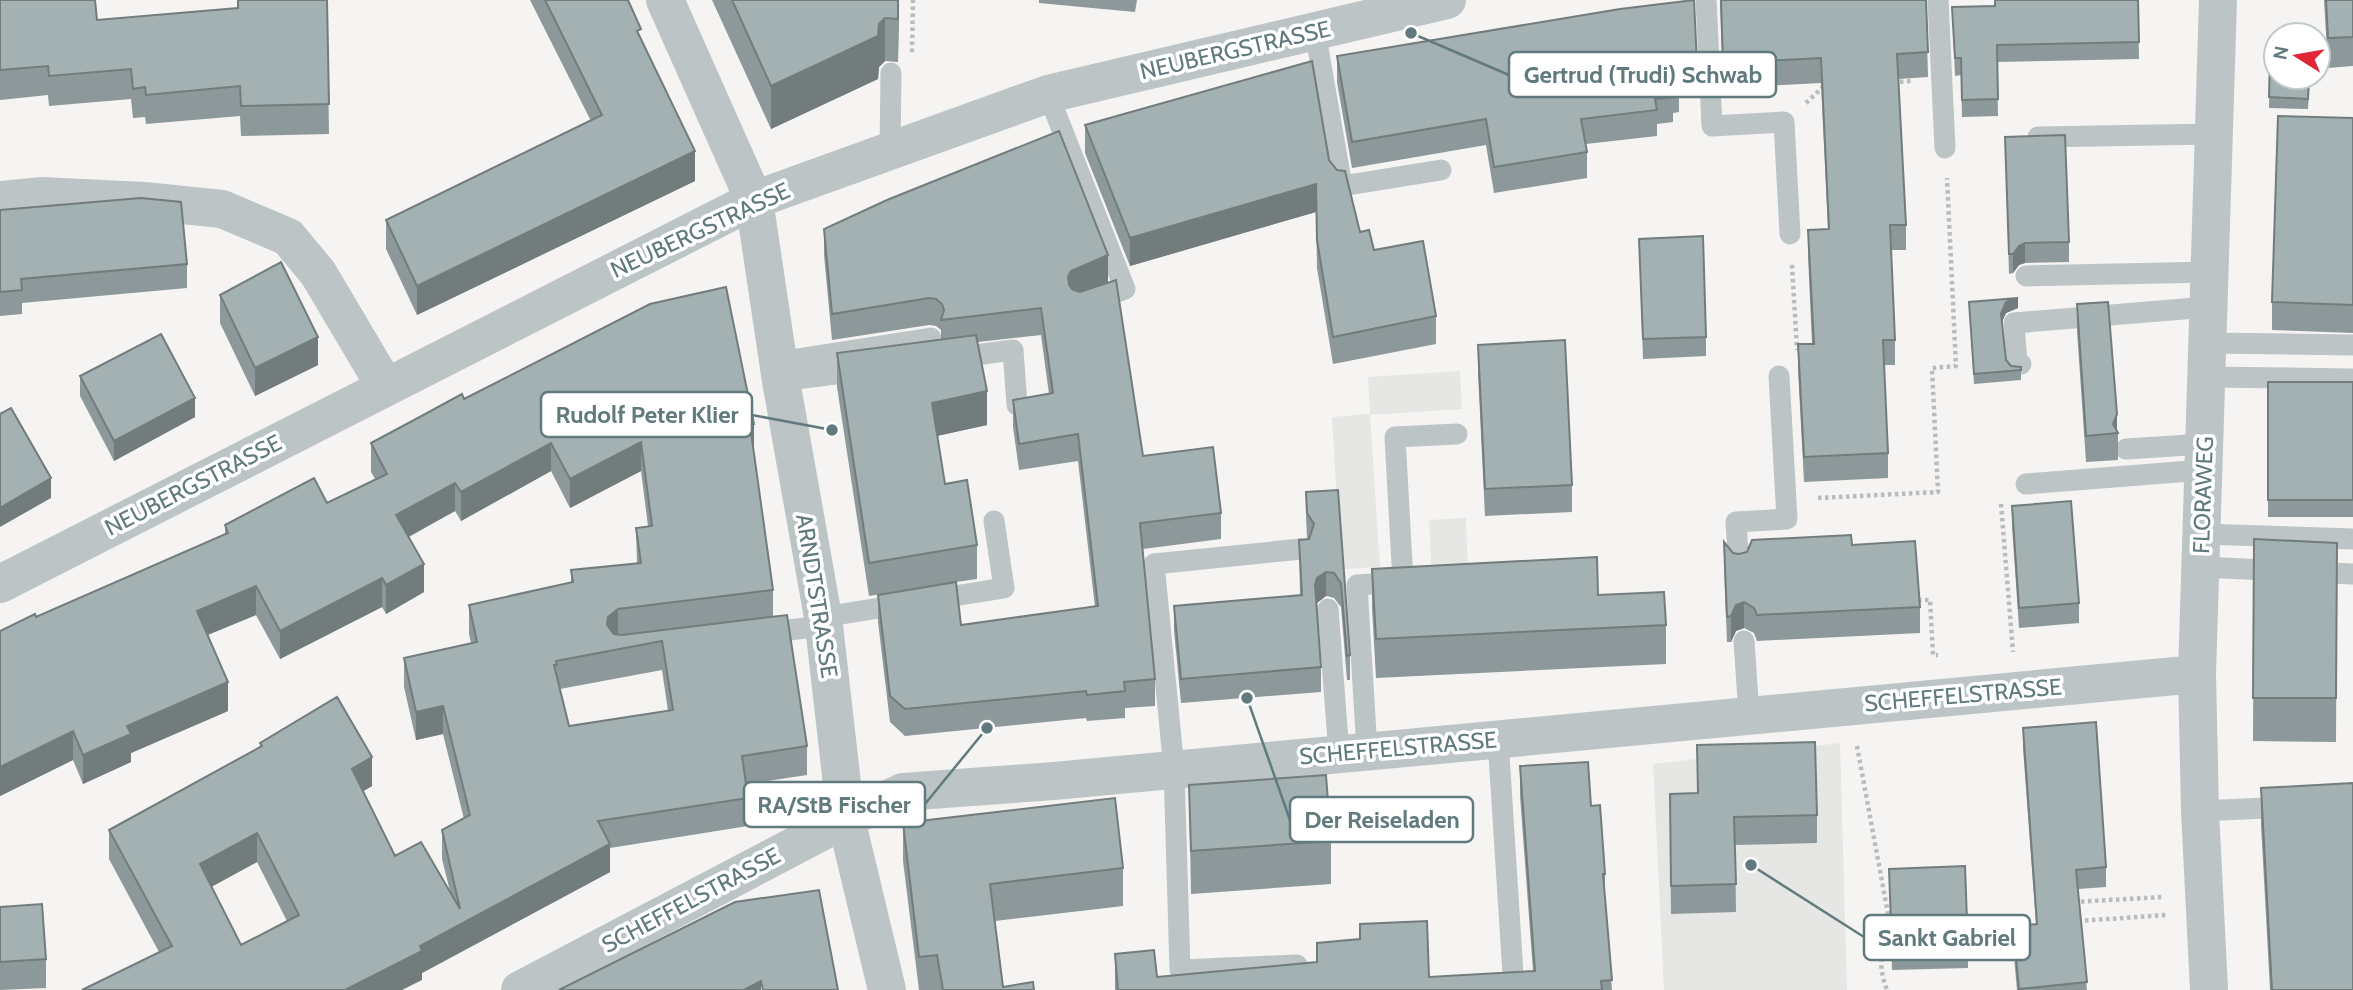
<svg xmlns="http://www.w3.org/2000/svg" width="2353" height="990" viewBox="0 0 2353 990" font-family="Cabin,sans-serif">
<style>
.built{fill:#e6e6e5}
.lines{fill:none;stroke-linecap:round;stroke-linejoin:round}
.path{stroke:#b7bcbd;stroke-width:4.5;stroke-dasharray:3.5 3.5;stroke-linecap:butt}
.lane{stroke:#bcc4c5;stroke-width:21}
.street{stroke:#bcc4c5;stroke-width:38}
.wall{fill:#8c9899;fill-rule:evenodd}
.shaded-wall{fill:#727c7d}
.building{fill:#a3b1b2;stroke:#727c7d;stroke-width:2;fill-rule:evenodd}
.labels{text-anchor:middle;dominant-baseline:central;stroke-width:7;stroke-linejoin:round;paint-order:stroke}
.street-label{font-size:23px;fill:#617a7d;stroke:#fff}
.leader{fill:none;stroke:#617a7d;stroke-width:2.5}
.callout-dot{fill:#617a7d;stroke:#fff;stroke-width:2.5}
.callout{fill:#fff;stroke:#617a7d;stroke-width:2.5}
.callout-label{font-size:24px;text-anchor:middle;font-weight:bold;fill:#617a7d}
</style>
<rect width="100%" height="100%" fill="#f6f4f2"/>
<path class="built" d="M1460 371 1462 409 1370 415 1380 567 1341 569 1332 417 1370 414 1368 377Z
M1466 518 1468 574 1432 575 1429 520Z
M1840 743 1847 990H1664L1653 764Z"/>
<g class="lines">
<path class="path" d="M912 52 913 0
M1893 82 1912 81
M1806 103 1825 85
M1792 265 1797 350
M1818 498 1938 492 1932 368 1956 366 1947 178
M2001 504 2013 652
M1918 600H1930L1933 655H1938
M1857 746 1891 930C1880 953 1878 966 1887 990
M2074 902 2163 897
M2078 921 2167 915"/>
<path class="lane" d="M1706 0 1712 126 1784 122 1790 234
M1938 0 1945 148
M1315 31 1342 186 1441 170
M1048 94 1125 289 1091 302
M2038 137 2214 134
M890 151 891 73
M2026 276 2210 272
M2208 343 2353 345
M953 358 1013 350 1017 405
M778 362 931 338
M2021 364H2017L2014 323 2208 307
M2207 377 2353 379
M781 381 866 370
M2126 449 2204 444
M2026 484 2203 470
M2201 534 2353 539
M1739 567 1736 522 1787 519 1779 376
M2201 567 2353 574
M1328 609 1339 754
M823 617 1004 588 994 521
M763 633 823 626
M1744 641 1749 715
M1498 739 1514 990
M1367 751 1357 585 1403 582 1395 437 1457 434
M2200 811 2288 807
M1297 965 1180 970 1174 769 1154 564 1301 549"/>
<path class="street" d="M665 0 754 200 781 381 823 617 846 819 887 990
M0 200 42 196 144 201 222 209 288 237 318 273 385 386
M0 584 754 200 1048 94 1447 0
M520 990 846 819 903 792 1054 781 2197 674
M2209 990 2200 811 2197 674 2218 0"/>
</g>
<path class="wall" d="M0 0 97 20 237 8V0H327L329 134 241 136 240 116 146 124 145 117 133 118 131 99 49 106 48 95 0 100Z
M530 0H628L641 40 695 181 417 315 386 249V220L591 121Z
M712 0H899L898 62 885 61 879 67 878 79 771 129Z
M1039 0H1137L1135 12 1039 3Z
M1720 0H1926L1928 77 1898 79 1906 225V250H1891L1895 340V365H1884L1888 453V478L1804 482 1798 370V344H1812L1808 255V230L1828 229 1821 83 1723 88Z
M2138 0 2139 59 1997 62 1998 116 1962 117 1961 75 1955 76 1952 7Z
M2324 0H2353V66L2328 68Z
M1337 56 1697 64V89L1681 90V98H1679V112L1673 113V122L1657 124V136L1586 144 1587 152V178L1494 193 1486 145 1352 168 1337 82Z
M2270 58 2310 77 2308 109 2269 108Z
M2353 118V333L2272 330V302Z
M1085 125 1329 160 1360 232 1374 250 1436 316V344L1333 364 1317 268 1316 212 1130 266 1085 153Z
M2005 137 2069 242V262L2025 263 2019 265 2013 273 2009 274Z
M0 210 187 264V288L22 303V314L0 316Z
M824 229 1108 282 1094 287 1143 456 1221 513V539L1143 549 1155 679V706L1125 708V718L1087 721 1086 718 905 736 890 722 878 622V595L956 582 869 596 837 387V353L941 339V330L936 326 929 325 832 340 824 255ZM1041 335 1049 394 1013 400V427L1019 470 1078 461 1095 607 961 625 956 582 977 579V545L945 484 937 436 987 425 978 342Z
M1639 239 1706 337V356L1643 359Z
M220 295 318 365 255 396 220 323Z
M1969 302 2018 308 2006 313 2002 322 2006 360 2011 366 2021 367V380L1974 384Z
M2077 304 2118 433V460L2086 462 2077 331Z
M1478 345 1572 485V512L1485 516 1478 373Z
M80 376 195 417 114 461 80 396Z
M2268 382H2353V517H2268Z
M464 399 754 452 773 590V617L807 746V775L746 784 748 798V826L610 848V872L422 973V980L159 952 109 859V830L260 747V743L372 786 363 791 395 856 450 891 442 859V830L464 819 443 734 416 740 404 687V658L471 643 469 634V605L571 583V570L637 563 636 528 648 526 641 471 570 508 551 471 461 521 455 511 409 537 424 592 386 614 382 607 280 659 256 615 208 635 228 711 131 753V762L83 784 73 760 0 796V631L36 617 225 534V525L327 503 375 479 371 472V443ZM662 670 668 711 569 726 560 689ZM257 862 287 921 241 945 211 887Z
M1338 490 1350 655V680H1347L1341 607 1334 598 1326 596 1317 603 1321 667V692L1181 703 1174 631V606L1300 596 1299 540 1308 539 1307 538 1306 517V492Z
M2012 506 2079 603V623L2019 628 2012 526Z
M2254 539 2337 543 2336 742 2253 741Z
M1724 542 1733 553 1739 554 1852 545 1920 607V633L1757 641 1754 633 1744 628 1736 631 1731 642H1727L1724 567Z
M1372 569 1598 595 1666 625V664L1376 678 1372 608Z
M2023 728 2106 867V887L2078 889 2087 990H2017L2013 946V926L2036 924 2023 748Z
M1697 745 1817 815V843L1735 845 1736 912 1671 914 1670 822 1698 793Z
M1520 766 1591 806 1605 874V897L1612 990H1115V954L1157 977 1317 962V943L1360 939V924L1429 977 1533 971 1520 796Z
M1189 785 1331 841V884L1191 894Z
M2261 788 2353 990H2270L2261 825Z
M903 823 1123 868V906L995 921 1003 987 1034 990H919L903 861Z
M1889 869 1968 948V968L1892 970Z
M0 907 46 959V988L0 990Z"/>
<path class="shaded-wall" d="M898 0H899L898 62Z
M885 18V61L879 67 878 79 771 129V86L879 24Z
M695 151V181L417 315V286Z
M1316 184V212L1130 266V238Z
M2025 243V263L2019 265 2013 273V254L2019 246Z
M1108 255V282L1071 297 1068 277 1071 271Z
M2018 298V308L2006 313 2001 324V314L2006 302Z
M318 337V365L255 396V368Z
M987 391V425L932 437V403Z
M195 398V417L114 461V441Z
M2117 414V433L2113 424Z
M754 424V453L750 425Z
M641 442V471L570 508V479Z
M551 443V471L461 521V492Z
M51 478V498L0 527V508Z
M455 483V511L396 543V515Z
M424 564V592L386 614V585Z
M1326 572V596L1317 603 1315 585 1317 578Z
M382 578V607L280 659V631Z
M256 586V615L197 639V611Z
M1744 602V628L1736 631 1731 642V616L1736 605Z
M618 609V638L608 645 607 653V625L608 617Z
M228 682V711L131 753V762L83 784V755L127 726Z
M443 706V734L416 740V712Z
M73 731V760L0 796V767Z
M372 757V786L352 798V769Z
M257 833V862L200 893V864Z
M610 844V872L422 973V980L402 990H345L420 946Z
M761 981V990H744Z"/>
<path class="building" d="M0 0H95L97 20 238 8V0H327L329 104 241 106 240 86 146 95 145 87 133 89 131 69 49 76 48 66 0 70Z
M545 0H628L641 29 637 31 695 151 417 286 386 220 602 115Z
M732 0H898V19L885 18 879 24 878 36 771 86Z
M1694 0 1697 64H1681V72H1678L1679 86 1672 87 1673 97 1655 99 1657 110 1581 119 1587 152 1494 167 1486 119 1352 142 1337 56 1620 9Z
M1721 0H1926L1928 52 1897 54 1906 225H1890L1895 340H1883L1888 453 1804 457 1798 344H1814L1808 230 1829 229 1821 58 1723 63Z
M1995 0H2138L2139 42 1997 45 1998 99 1962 100 1961 58H1955L1952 7 1995 6Z
M2326 0H2353V37L2328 38Z
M2270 58H2276V77H2309L2308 99 2269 97Z
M1312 61 1329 160 1337 170 1345 171 1360 232 1369 230 1374 250 1423 241 1436 316 1333 337 1317 240 1316 184 1130 238 1085 125Z
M2278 116 2353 118V305L2272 302Z
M1059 131 1108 255 1071 271 1068 277 1069 285 1073 290 1080 292 1116 280 1143 456 1213 447 1221 513 1140 523 1155 679 1124 682 1125 691 1087 695 1086 691 905 709 890 696 878 595 956 582 961 625 1098 606 1078 434 1019 444 1013 400 1053 393 1041 308 941 320 944 310 942 304 936 299 929 298 832 314 824 229 887 200Z
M2065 135 2069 242 2025 243 2019 246 2013 254H2009L2005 137Z
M141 198 181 202 187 264 21 279 22 290 0 292V210Z
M1703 236 1706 337 1643 339 1639 239Z
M281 262 318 337 255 368 220 295Z
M726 287 754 424 750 425 773 590 618 609 608 617 607 625 614 634 622 635 787 615 807 746 742 756 748 798 598 821 610 844 420 946 422 951 345 990H82L172 946 109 830 262 746 260 743 337 697 372 757 352 769 395 856 421 842 460 909 442 830 470 815 443 706 416 712 404 658 477 642 469 605 573 582 571 570 641 563 636 528 652 526 641 442 570 479 551 443 461 492 455 483 396 515 424 564 386 585 382 578 280 631 256 586 197 611 228 682 127 726 131 734 83 755 73 731 0 767V631L35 614 36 617 228 533 225 525 314 478 327 503 387 474 371 443 416 419 462 394 464 399 650 304ZM662 641 673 710 569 726 554 665H557L556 661ZM257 833 299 915 241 945 200 864Z
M2018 298 2006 302 2001 314 2006 360 2011 366 2021 367V370L1974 374 1969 302Z
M2108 302 2117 414 2113 424 2118 433 2086 436 2077 304Z
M161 334 195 398 114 441 80 376Z
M976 335 987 391 932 403 945 484 967 480 977 545 869 563 837 353Z
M1565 340 1572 485 1485 489 1478 345Z
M2268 382H2353V500H2268Z
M11 408 51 478 0 508V414Z
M1338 490 1350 655 1347 656 1341 583 1334 573 1326 572 1317 578 1315 585 1321 667 1181 679 1174 606 1302 595 1299 540 1309 539 1314 524 1307 513 1306 492Z
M2071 501 2079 603 2019 608 2012 506Z
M1851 535 1852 545 1915 541 1920 607 1757 615 1754 608 1744 602 1736 605 1731 616 1727 617 1724 542 1733 553 1739 554 1747 552 1752 540Z
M2254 539 2337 543 2336 698H2253Z
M1597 557 1598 595 1664 592 1666 625 1376 639 1372 569Z
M2096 722 2106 867 2076 870 2087 982 2019 989 2013 926 2037 924 2023 728Z
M1815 742 1817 815 1734 817 1736 884 1671 886 1670 794 1698 793 1697 745Z
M1588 762 1591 806 1600 805 1605 874H1603L1612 980 1601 981 1602 990H1118L1115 954 1154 950 1157 977 1317 962V943L1360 939V924L1427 921 1429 977 1535 971 1520 766Z
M1326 775 1331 841 1191 851 1189 785Z
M2353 783V990H2272L2261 788Z
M1115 798 1123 868 990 884 1003 987 1033 982 1034 990H943L937 955 919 957 903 823Z
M1965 866 1968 948 1892 950 1889 869Z
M819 890 838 990H763L761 981 744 990H559L735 902Z
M42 904 46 959 0 962V907Z"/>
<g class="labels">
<g class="street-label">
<text transform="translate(1235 50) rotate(-13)">NEUBERGSTRASSE</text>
<text transform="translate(700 230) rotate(-25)">NEUBERGSTRASSE</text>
<text transform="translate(193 485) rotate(-27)">NEUBERGSTRASSE</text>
<text transform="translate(2203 495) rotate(-88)">FLORAWEG</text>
<text transform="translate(817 596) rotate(81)">ARNDTSTRASSE</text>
<text transform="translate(1963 695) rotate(-5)">SCHEFFELSTRASSE</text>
<text transform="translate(1398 748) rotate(-5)">SCHEFFELSTRASSE</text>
<text transform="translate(691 900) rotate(-28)">SCHEFFELSTRASSE</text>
</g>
</g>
<path class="leader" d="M1411 33L1509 75M832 430L752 415M987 728L925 804M1247 698L1290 820M1751 865L1864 937"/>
<g class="callout-dot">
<circle cx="1411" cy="33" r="7"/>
<circle cx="832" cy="430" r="7"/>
<circle cx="987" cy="728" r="7"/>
<circle cx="1247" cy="698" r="7"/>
<circle cx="1751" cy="865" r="7"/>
</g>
<g class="callout">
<rect x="1509" y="52" width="267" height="45" rx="7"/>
<rect x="541" y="392" width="211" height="45" rx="7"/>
<rect x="744" y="782" width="181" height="45" rx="7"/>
<rect x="1290" y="797" width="183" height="45" rx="7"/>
<rect x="1864" y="915" width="166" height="45" rx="7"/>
</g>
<g class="callout-label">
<text x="1643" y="83">Gertrud (Trudi) Schwab</text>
<text x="647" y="423">Rudolf Peter Klier</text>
<text x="834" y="813">RA/StB Fischer</text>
<text x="1382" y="828">Der Reiseladen</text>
<text x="1947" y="946">Sankt Gabriel</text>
</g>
<g transform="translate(2297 56) rotate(281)"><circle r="33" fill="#ffffff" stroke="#c0cacb" stroke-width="2"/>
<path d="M0-5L12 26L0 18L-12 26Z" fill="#e32538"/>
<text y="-10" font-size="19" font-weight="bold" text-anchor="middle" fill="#617a7d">N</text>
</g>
</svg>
